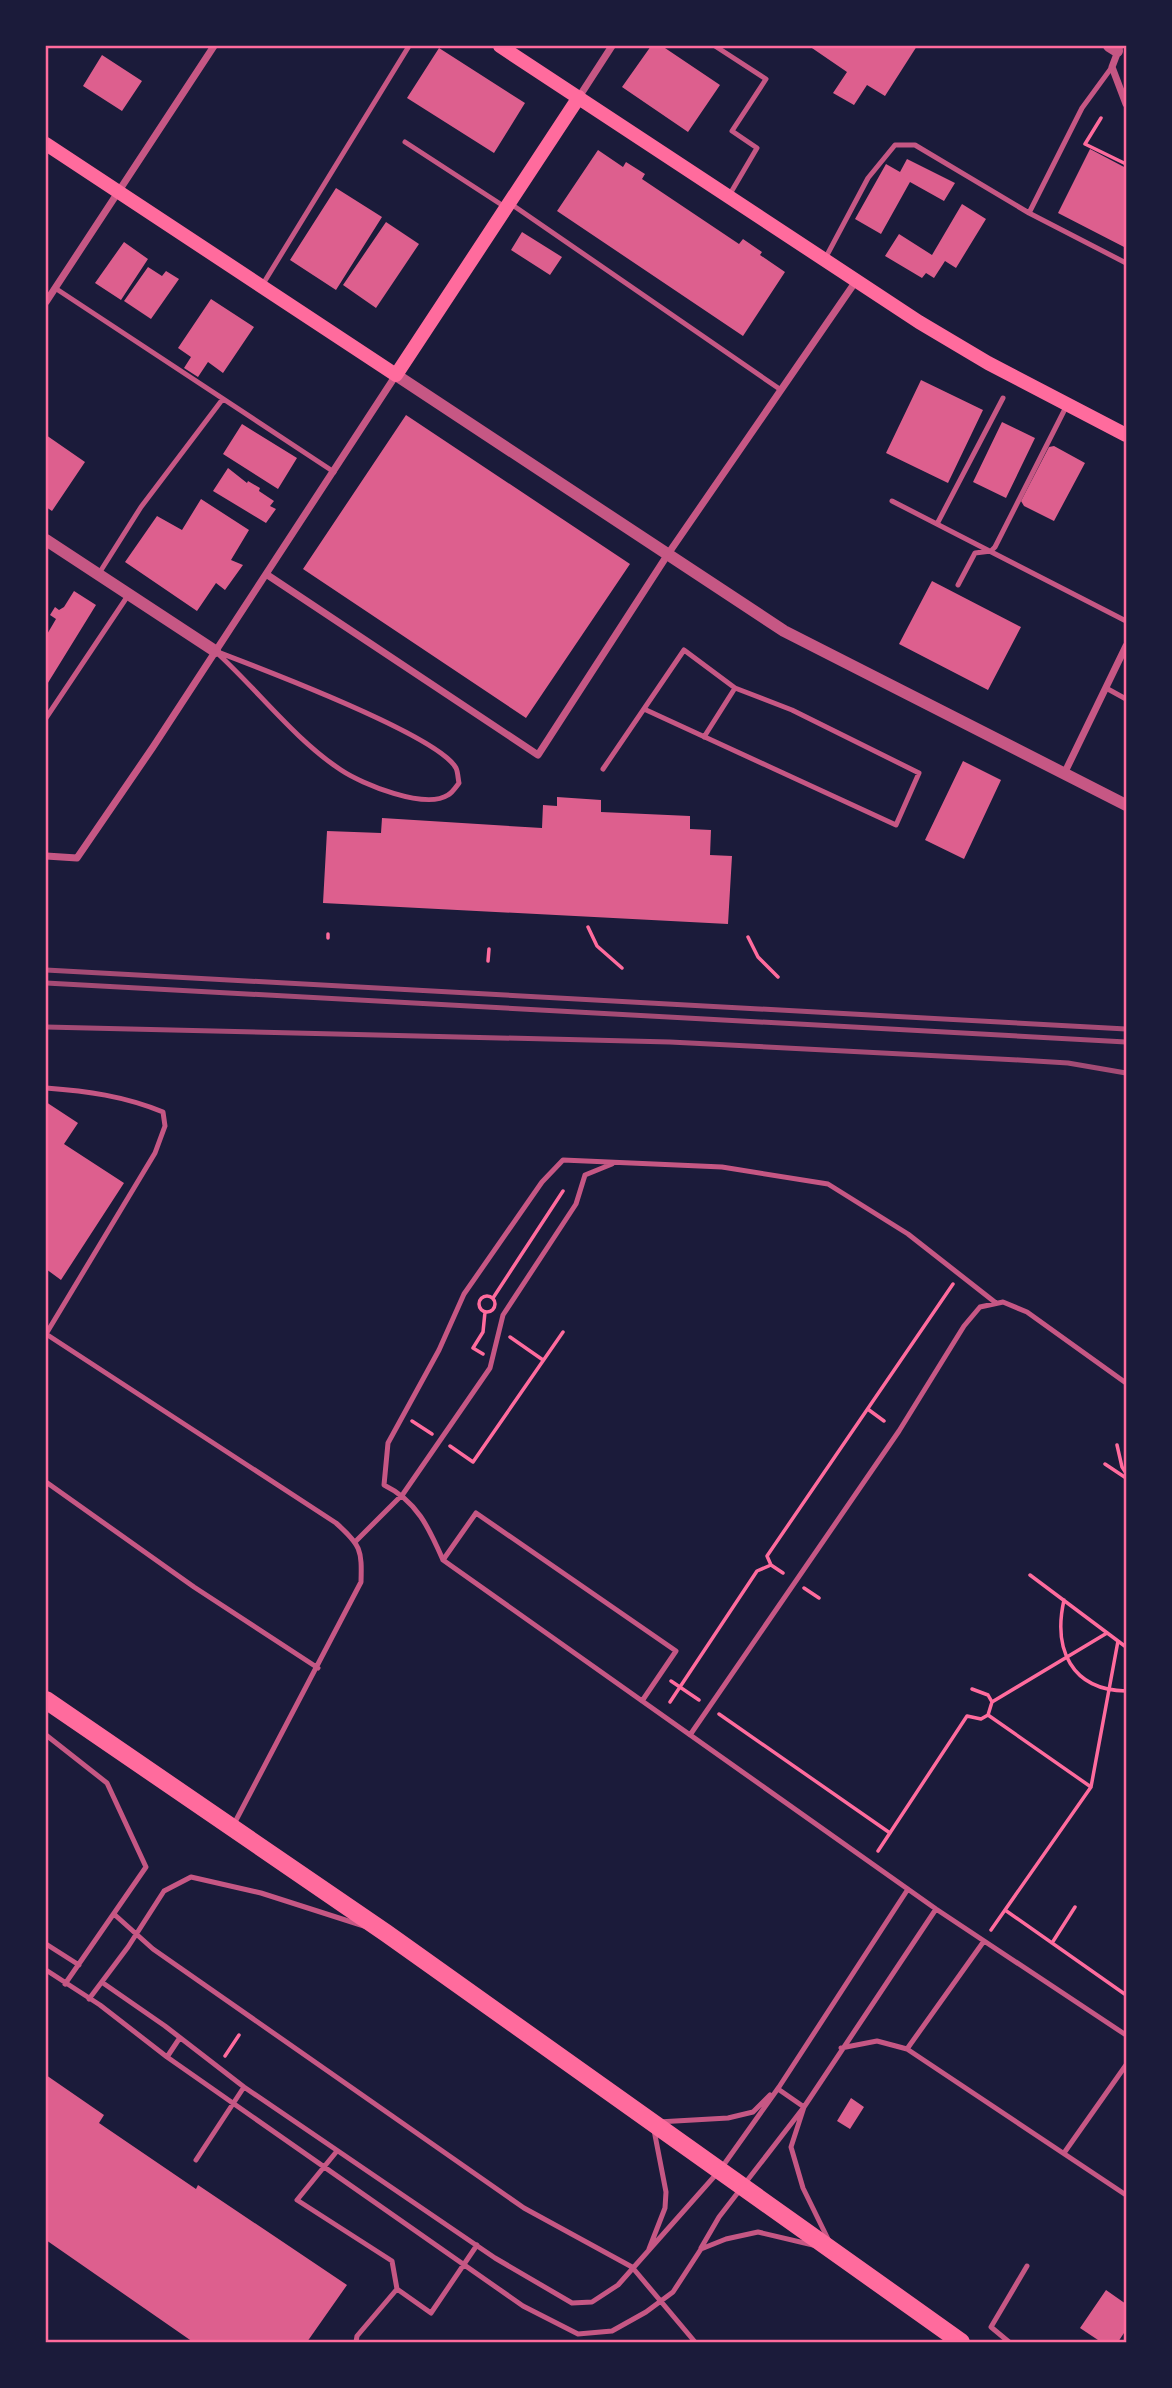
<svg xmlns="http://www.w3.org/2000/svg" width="1172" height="2388" viewBox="0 0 1172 2388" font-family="'Source Sans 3',sans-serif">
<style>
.building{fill:#dd5f8e}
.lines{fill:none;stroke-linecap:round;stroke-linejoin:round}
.path{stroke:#ff6b9d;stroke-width:3.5}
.service{stroke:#c65784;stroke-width:5}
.minor{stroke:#c65784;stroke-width:7}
.tertiary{stroke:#c65784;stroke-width:12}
.secondary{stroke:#ff6b9d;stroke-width:14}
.primary{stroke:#ff6b9d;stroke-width:18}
.rail{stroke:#a44b75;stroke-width:5}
.neatline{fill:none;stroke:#ff6b9d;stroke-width:2.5}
</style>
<rect width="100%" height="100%" fill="#1b1b3a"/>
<path class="building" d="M651 46H662L720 85 688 132 622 87Z
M809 46H917L885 96 867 85 854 105 833 93 847 72Z
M439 48 525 103 494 153 407 98Z
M102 55 142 81 122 111 83 86Z
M1090 149 1126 168V248L1058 213Z
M598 150 623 167 626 162 645 174 642 179 739 244 743 239 762 252 760 255 785 272 743 336 557 211Z
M907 159 955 183 944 201 910 182 881 234 855 219 886 164 900 172Z
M336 188 382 217 336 290 290 260Z
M962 204 986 219 956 268 945 261 934 278 926 273 922 278 885 256 899 234 932 255Z
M386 222 419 244 376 308 343 285Z
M522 232 562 257 550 275 511 250Z
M124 242 148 259 121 300 95 283Z
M148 267 162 276 166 271 179 279 151 319 124 301Z
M211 299 254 327 223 373 208 362 198 377 184 368 191 357 178 348Z
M921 380 983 410 948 483 886 453Z
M406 415 630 564 526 718 303 569Z
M1002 422 1035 438 1006 498 973 482Z
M242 424 297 458 278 489 223 454Z
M46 435 85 462 52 511 46 507Z
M1054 446 1085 463 1054 521 1024 506 1021 501 1049 447Z
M228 468 247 483 248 481 260 488 259 491 274 501 270 506 276 509 266 523 213 491Z
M201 499 249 530 231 560 243 565 225 590 216 583 197 611 125 562 157 516 182 530Z
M932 581 1021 627 988 690 899 644Z
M74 591 96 605 46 686V636L56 619 50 615 55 607 59 610 64 607Z
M963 761 1001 780 964 859 925 840Z
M557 797 601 800V812L690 816V829L711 830 710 855 732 856 728 924 323 903 327 831 381 833 382 818 542 828 543 805 557 806Z
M46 1102 78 1123 64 1144 124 1183 61 1280 46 1269Z
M46 2075 104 2115 99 2123 196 2189 198 2185 347 2285 307 2342H193L46 2240Z
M851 2098 864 2107 850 2129 837 2121Z
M1106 2290 1126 2304V2330L1118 2342H1101L1080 2328Z"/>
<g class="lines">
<path class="path" d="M1101 118 1085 144 1126 164
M588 927 597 946 622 968
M748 937 758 957 778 977
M328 938V934
M488 961 489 949
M479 1304a8 8 0 1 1 16 0a8 8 0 1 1-16 0Z
M493 1298 563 1191
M510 1337 543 1360
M483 1354 473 1348 483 1332 485 1312
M869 1410 884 1421
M412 1421 432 1434
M1117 1445 1122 1467 1126 1473
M450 1446 473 1462 563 1332
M1105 1464 1126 1478
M771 1565 783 1573
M1030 1575 1126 1647
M804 1588 819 1598
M1064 1600C1053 1649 1071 1690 1126 1691
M671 1681 699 1700
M670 1702 757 1571 771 1565 767 1556 953 1284
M992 1702 1107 1633
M719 1714 890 1833
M988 1715 1091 1787
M878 1851 967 1716 981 1719 988 1715 992 1702 988 1695 972 1689
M1005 1910 1126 1995
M991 1930 1091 1787 1118 1641
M1052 1943 1075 1907
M225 2056 239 2035"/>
<path class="service" d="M715 46 766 79 732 131 757 148 730 194
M1112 67 1082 108 1029 213 1126 263
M405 142 505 207
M511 204 781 390
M826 257 868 178 895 145H915L1029 213
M263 284 409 46
M55 288 334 472
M892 501 1126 621
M937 524 1003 398
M98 575 141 507 222 400
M958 585 975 553 991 551 995 547 1067 405
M215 651C257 667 438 735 456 768 458 772 458 779 459 783 456 787 452 793 448 795 425 810 362 784 341 770 294 739 257 689 215 651Z
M1106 688 1126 699
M46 718 129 594
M704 737 735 688
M603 769 684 650 735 688 792 710 919 773 896 825 644 709
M46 1088C87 1091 124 1096 163 1112L165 1126 155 1153 46 1334 336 1523C361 1545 362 1550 361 1582L234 1824
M996 1303 908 1234 828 1184 722 1167 563 1160 542 1182 464 1294 439 1350 388 1443 384 1485C417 1501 429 1528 443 1560L936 1909 1126 2035
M46 1482 194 1587 318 1668
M356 1541 403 1494 490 1368 503 1315 576 1204 585 1175 612 1164
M443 1560 476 1513 676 1651 642 1701
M46 1735 107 1783 146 1867 65 1984
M690 1735 899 1431 964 1326 980 1307 1003 1302 1027 1312 1126 1383
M115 1915 153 1949 524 2208 632 2267 695 2342
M46 1944 79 1965
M46 1970 100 2005 167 2057 523 2306 578 2334 612 2331 646 2312 673 2292 701 2249 726 2239 758 2232 813 2245
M103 1983 165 2026 244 2087 495 2258 572 2303 592 2302 618 2285 720 2170 779 2087 908 1889
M89 1999 128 1947 164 1891 191 1877 261 1893 364 1926
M841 2048 877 2041 907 2049 1126 2195
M907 2049 984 1941
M167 2057 179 2039
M778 2089 804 2107 791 2147 803 2188 828 2239
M658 2122 728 2118 753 2112 770 2095
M337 2151 297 2200 392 2261 397 2289 431 2313 477 2245
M1064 2153 1126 2065
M196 2160 244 2087
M701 2248 719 2217 804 2107 936 1909
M649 2249 665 2208 666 2192 654 2130
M356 2342 357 2336 397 2289
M1009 2342 991 2327 1027 2266"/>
<path class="minor" d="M1120 46 1112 67 1126 104
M579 97 612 46
M46 302 214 46
M266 574 538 755 668 554 856 281
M1064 774 1126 646
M46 856 77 858 153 747 396 375"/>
<path class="tertiary" d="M1109 46 1117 51
M396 375 784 631 1126 805
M46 540 215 651"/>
<path class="secondary" d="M500 46 919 322 988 363 1126 435
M46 144 396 375 579 97"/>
<path class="primary" d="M46 1700 386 1933 961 2342"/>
<path class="rail" d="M46 970 1126 1029
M46 983 1126 1042
M46 1027 670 1042 1019 1060 1068 1063 1126 1073"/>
</g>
<rect width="1172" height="2388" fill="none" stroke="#1b1b3a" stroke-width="94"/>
<rect x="47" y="47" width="1078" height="2294" class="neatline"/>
</svg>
